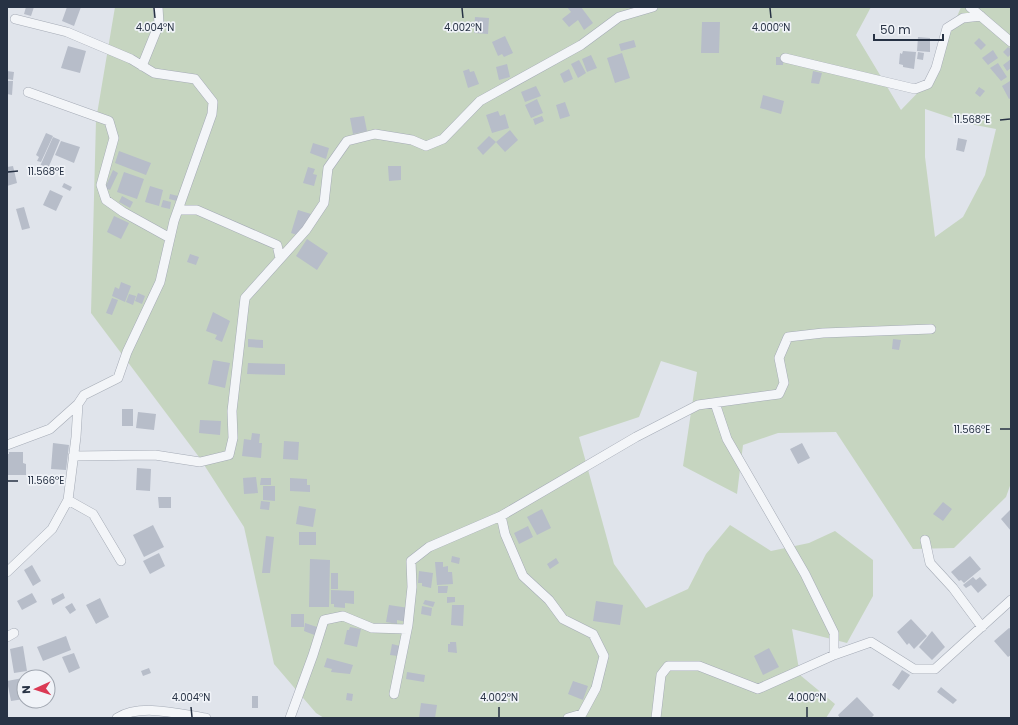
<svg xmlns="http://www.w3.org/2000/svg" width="1018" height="725" viewBox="0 0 1018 725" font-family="Poppins,sans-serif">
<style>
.green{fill:#c6d5c0;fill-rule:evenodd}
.building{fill:#b7bdc9}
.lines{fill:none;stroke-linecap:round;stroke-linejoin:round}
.minor-casing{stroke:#a5abb6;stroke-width:10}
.minor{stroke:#f3f5f8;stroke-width:9}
.ticks{fill:none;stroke:#273244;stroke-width:1.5}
.ticks-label{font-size:10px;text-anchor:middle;fill:#273244;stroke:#f0f3f8;stroke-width:3.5;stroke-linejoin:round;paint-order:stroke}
</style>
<rect width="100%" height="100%" fill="#e0e4eb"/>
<path class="green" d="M115 7H871L856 35 901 110 931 79 961 7H1011V483L1006 497 954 548 913 549 836 432 778 433 743 445 737 494 683 466 697 372 661 361 639 417 579 437 614 564 646 608 688 589 706 554 730 525 771 551 809 543 835 531 873 560V596L847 643 792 629 800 675 835 704 826 718H324L316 713 274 664 244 527 199 457 91 313 96 120ZM925 109 970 124 996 129 985 175 963 217 935 237 925 157Z"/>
<path class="building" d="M26 7H34L31 16 24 14Z
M67 7H81L74 26 62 21Z
M567 7H581L593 23 584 30 578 20 569 27 562 19 571 12Z
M475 17 489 18 488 34 474 33Z
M702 22H720L719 53H701Z
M505 36 513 53 504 57 502 54 498 56 492 42Z
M918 37 930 38V52L917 51Z
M979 38 986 45 981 50 974 43Z
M634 40 636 47 621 51 619 44Z
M68 46 86 51 80 73 61 68Z
M1008 47 1011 49V54L1008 57 1003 52Z
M993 50 998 58 988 65 982 58Z
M903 51 916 52 914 69 903 67V65L899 64 900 53 902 54Z
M918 52 924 53 923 60 917 59Z
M622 53 630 78 615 83 607 58Z
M591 55 597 68 587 72 582 59Z
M776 57H783V65H776Z
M1011 59V68L1007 71 1003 65Z
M579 60 586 73 578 78 571 64Z
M998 63 1007 77 1001 81 990 68Z
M507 64 510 77 499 80 496 67Z
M469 69 470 72 474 71 479 84 468 88 463 71Z
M569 69 573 79 564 83 560 74Z
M7 71 14 72 13 80 7 79Z
M813 71 822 73 819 84 811 83Z
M7 81H13L12 95 7 94Z
M1010 81 1011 98 1009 99 1002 86Z
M536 86 541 96 525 102 521 92Z
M979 87 985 91 980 97 975 93Z
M763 95 784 101 781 114 760 108Z
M537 99 543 113 531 118 525 105Z
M565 102 570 116 560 119 556 105Z
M498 111 500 116 505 114 509 128 492 133 486 115Z
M364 116 367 131 353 134 350 118Z
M542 116 544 121 535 125 533 119Z
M510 130 518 140 505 152 496 142Z
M46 133 53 136 41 162 37 161 39 157 36 155Z
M489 136 496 142 483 155 477 148Z
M53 137 60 140 47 171 42 168 39 174 37 173Z
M958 138 967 140 964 152 956 150Z
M61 141 80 147 74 163 55 155Z
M313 143 329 148 326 159 310 153Z
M119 151 151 163 146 175 115 163Z
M13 166 17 183 7 186V167Z
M388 166H401V180L389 181Z
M308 167 315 169 313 174 317 175 314 186 303 183Z
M113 170 118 173 110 190 105 188Z
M124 172 144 179 137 199 117 192Z
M64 183 72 187 70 191 62 187Z
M150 186 163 190 159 206 145 202Z
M50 190 63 196 56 211 43 205Z
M170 194 178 196 177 201 169 199Z
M122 196 133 202 130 208 119 202Z
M163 200 171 202 170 209 161 207Z
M24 207 30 228 22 230 16 209Z
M298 210 311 214 303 237 291 233Z
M114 216 129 223 121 239 107 232Z
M307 239 328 253 317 270 296 256Z
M190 254 199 257 196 265 187 262Z
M121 282 131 286 125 302 112 296 115 287 119 289Z
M138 293 145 296 142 304 135 301Z
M129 294 136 296 133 305 126 302Z
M112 298 118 300 112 315 106 313Z
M213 312 230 321 222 342 215 339 217 335 206 331Z
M248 339 263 340V348L248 347Z
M893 339 901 340 899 350 892 349Z
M213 360 230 363 225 388 208 384Z
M248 363 285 364V375L247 374Z
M122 409H133V426H122Z
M138 412 156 414 154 430 136 428Z
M200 420 221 421 220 435 199 433Z
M252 433 260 434 259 443H262L261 458 242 456 244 439 251 440Z
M284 441 299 442 298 460 283 459Z
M53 443 69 445 66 470 51 469Z
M802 443 810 458 798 464 790 449Z
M9 452H23V463L26 464V475H7V454H9Z
M137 468 151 469 150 491 136 490Z
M256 477 258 493 244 494 243 478Z
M261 478H271V485H260Z
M290 478 307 479V485H310V492L290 491Z
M263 486H275V501L263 500Z
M158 497H171V508H159Z
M261 501 270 502 269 510 260 509Z
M943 502 952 509 943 521 933 514Z
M299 506 316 509 313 527 296 524Z
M542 509 551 528 537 535 527 517Z
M1011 509V531L1001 519Z
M153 525 164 547 144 557 133 535Z
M528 526 533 537 519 544 514 533Z
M299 532H316V545H299Z
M266 536 274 537 270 573H262Z
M159 553 165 566 150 574 143 561Z
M452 556 460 558 459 564 451 562Z
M970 556 981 569 964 583 961 580 959 581 951 572Z
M556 558 559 563 550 569 547 564Z
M310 559 330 560 329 607H309Z
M435 562H443V567L448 566V572H452L453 584 437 585Z
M32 565 41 581 33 586 24 570Z
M419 571 433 573 431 588 422 586V583H418Z
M331 573H338V589H331Z
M973 577 976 580 980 577 987 585 978 593 971 585 966 588 963 585Z
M438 586H448L447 593H438Z
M331 590 354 591V604L345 603V608L334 607V604H331Z
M32 593 37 602 22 610 17 601Z
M63 593 65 598 53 605 51 599Z
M447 597H455V602L447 603Z
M100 598 109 617 96 624 86 605Z
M425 600 435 602 433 607 423 604Z
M596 601 623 605 620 625 593 621Z
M72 603 76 610 70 614 65 607Z
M389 605 409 608 407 622 397 620V624L386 622Z
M452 605H464L463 626 451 625Z
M422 606 432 608 431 616 421 614Z
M291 614H304V627H291Z
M911 619 927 636 914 649 909 643 907 645 897 632Z
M305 623 317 627V636L304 631Z
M350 627 361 629 357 647 344 644 347 630H349Z
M1009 628 1011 629V655L1008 657 994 641Z
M932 631 945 647 932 660 919 647Z
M66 636 71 650 43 661 37 647Z
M450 642H456L457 653 448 652V644H450Z
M392 644 400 646 398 656 390 655Z
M23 646 27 671 14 673 10 649Z
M769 648 779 667 763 675 754 656Z
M74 653 80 668 69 673 62 657Z
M327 658 353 665 350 674 331 672 332 669 324 667Z
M149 668 151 673 143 676 141 671Z
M902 670 910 675 899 690 892 685Z
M407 672 425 675 424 682 406 679Z
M23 678 24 699 11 701 7 681Z
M573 681 588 686 583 700 568 694Z
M941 687 957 700 953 704 937 692Z
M347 693 353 694 352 701 346 700Z
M252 696H258V708H252Z
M857 697 874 715 871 718H840L838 715Z
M421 703 437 705 435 718H419Z"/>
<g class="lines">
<defs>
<path id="minor" d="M970 7 1011 42
M785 58 915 89 928 84 936 68 947 28 963 18 981 16
M142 66 159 24 158 7
M28 92 109 121 114 138 101 185 106 200 123 212 170 238
M178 210H197L277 245 280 258
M715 403 727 439 805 574 834 633V655
M7 445 50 429 78 404
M73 456 155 455 200 462 229 455 233 438 232 411 245 298 306 230 324 203 328 168 347 141 375 134 412 140 426 146 443 139 480 101 581 45 619 17 653 7
M68 500 93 514 121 561
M501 516 505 534 523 576 549 600 563 619 593 634 604 656 596 688 582 714 568 718
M925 540 930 563 953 588 982 627
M7 572 52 529 68 500 76 437 78 404 84 395 118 378 127 352 160 282 174 221 212 114 213 102 195 79 154 73 131 59 67 32 15 19
M7 637 14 633
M394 694 408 625 412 587 411 561 429 547 501 516 636 437 698 405 779 394 784 383 779 358 788 337 823 333 931 329
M117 718C141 703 179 714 206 718
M290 718 313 655 324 620 343 616 372 628 407 629
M656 718 661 675 668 666H699L758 689 834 655 871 642 914 669H935L1011 600"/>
</defs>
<use href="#minor" class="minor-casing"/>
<use href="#minor" class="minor"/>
</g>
<path class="ticks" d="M154 8 155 18M462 8 463 18M770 8 771 18M1000 120 1010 119M8 172 18 171M1000 429H1010M8 481H18M191 707 192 717M499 707V717M807 707V717"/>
<g class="ticks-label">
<text x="155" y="31">4.004°N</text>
<text x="463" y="31">4.002°N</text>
<text x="771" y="31">4.000°N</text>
<text x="972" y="123">11.568°E</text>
<text x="46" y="175">11.568°E</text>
<text x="972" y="433">11.566°E</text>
<text x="46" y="484">11.566°E</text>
<text x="191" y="701">4.004°N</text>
<text x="499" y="701">4.002°N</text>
<text x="807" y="701">4.000°N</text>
</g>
<rect width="1018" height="725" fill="none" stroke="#273244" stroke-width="16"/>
<g transform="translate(36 689) rotate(267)"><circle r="19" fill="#f0f3f8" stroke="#a0a6b0"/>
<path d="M0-3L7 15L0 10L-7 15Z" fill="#db3954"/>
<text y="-6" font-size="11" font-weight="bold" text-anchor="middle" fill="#273244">N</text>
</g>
<path d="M874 34v6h69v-6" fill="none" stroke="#273244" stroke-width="2"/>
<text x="880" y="34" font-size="12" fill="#273244" stroke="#f0f3f8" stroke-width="3" paint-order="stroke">50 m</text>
</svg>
